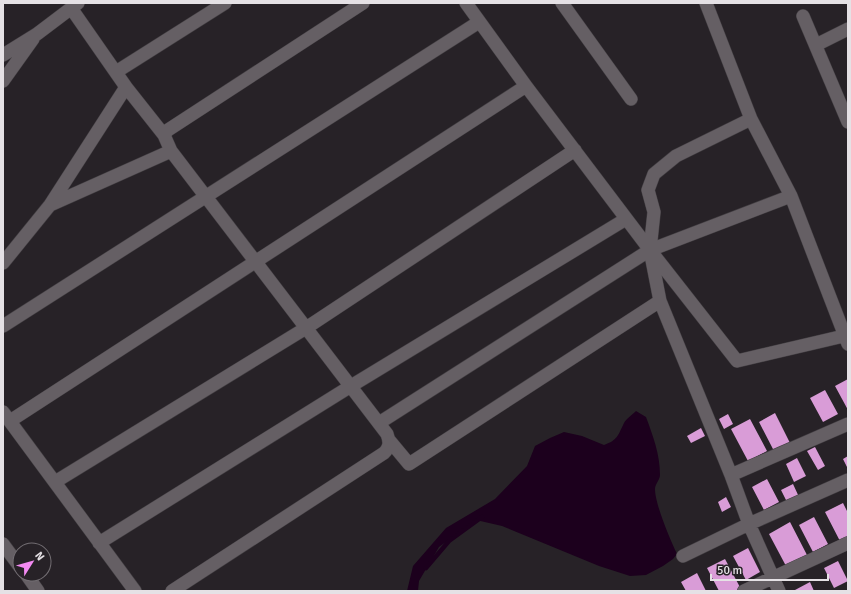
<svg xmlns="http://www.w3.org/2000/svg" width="851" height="594" viewBox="0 0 851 594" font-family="Signika,sans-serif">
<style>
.water{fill:#1c001d}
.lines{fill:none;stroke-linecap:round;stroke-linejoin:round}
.stream{stroke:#1c001d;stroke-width:4.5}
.building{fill:#d99cd7}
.street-casing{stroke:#433f43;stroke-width:14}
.street{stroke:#655f64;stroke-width:13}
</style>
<rect width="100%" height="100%" fill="#272227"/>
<path class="water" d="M636 411 646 417C653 436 660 454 660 475 660 480 655 484 655 489 655 504 670 539 677 554L673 559 663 566 646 575 630 576 599 566 502 526 476 520 439 547 419 581 418 591H407L413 566 446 528 495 499 527 466 535 446 550 438 564 432 582 436 604 445C618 440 618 435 624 423 626 419 632 415 636 411Z"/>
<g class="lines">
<path class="stream" d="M426 568 449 541 482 517"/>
</g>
<path class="building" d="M848 379V410L835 386Z
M825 390 838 414 823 422 810 398Z
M775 413 790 443 774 451 759 422Z
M728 414 733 424 724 429 719 419Z
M750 419 767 451 748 461 731 429Z
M701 428 705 436 691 443 687 436Z
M815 447 825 466 818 470 807 451Z
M848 456V469L843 459Z
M797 458 806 476 794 482 786 464Z
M767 479 779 502 764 510 752 487Z
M793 484 799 497 787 502 781 490Z
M726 497 731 507 722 512 718 502Z
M843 503 848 513V542L842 545 825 512Z
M814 517 828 544 813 552 799 525Z
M790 522 807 555 786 566 769 534Z
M748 548 760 572 746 580 733 556Z
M725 559 742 591H719L707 568Z
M838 561 848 581 834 588 824 568Z
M697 573 706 591H686L681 582Z
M810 582 814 591H795V590Z"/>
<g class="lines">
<defs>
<path id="street" d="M466 3 526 86 650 250 737 361 848 335
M562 3 631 99
M706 3 751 119 791 196 848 344
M71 8 126 87 164 135
M803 16 848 122
M816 45 848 29
M3 55 37 34 78 3
M116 72 225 3
M3 81 33 39
M50 205 171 151
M3 263 50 205 126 87
M660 301 650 250 654 212 648 190 654 174 676 156 751 119
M3 326 479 22
M3 412 135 591
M10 421 526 86
M379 423 650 250 791 196
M389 440 409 464 660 301 731 475
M55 482 306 328 575 150
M99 543 351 386 626 219
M3 544 20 567
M683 556 749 524 848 480
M26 574 38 591
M172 591 384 453C390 447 390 442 387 434L171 151 164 135 168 130 363 3
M744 591 848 543
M779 591 749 524 731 475 848 424"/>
</defs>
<use href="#street" class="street-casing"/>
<use href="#street" class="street"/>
</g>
<rect width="851" height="594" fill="none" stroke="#e5e1e5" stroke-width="8"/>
<g transform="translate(32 562) rotate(53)"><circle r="19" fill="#272227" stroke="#736e73"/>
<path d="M0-3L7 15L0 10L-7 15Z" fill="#f38af2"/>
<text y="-6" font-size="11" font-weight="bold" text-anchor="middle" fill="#e5e1e5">N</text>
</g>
<path d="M711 574v6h117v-6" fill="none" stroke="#e5e1e5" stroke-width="2"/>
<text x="717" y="574" font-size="12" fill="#e5e1e5" stroke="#272227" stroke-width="3" paint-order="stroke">50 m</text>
</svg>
